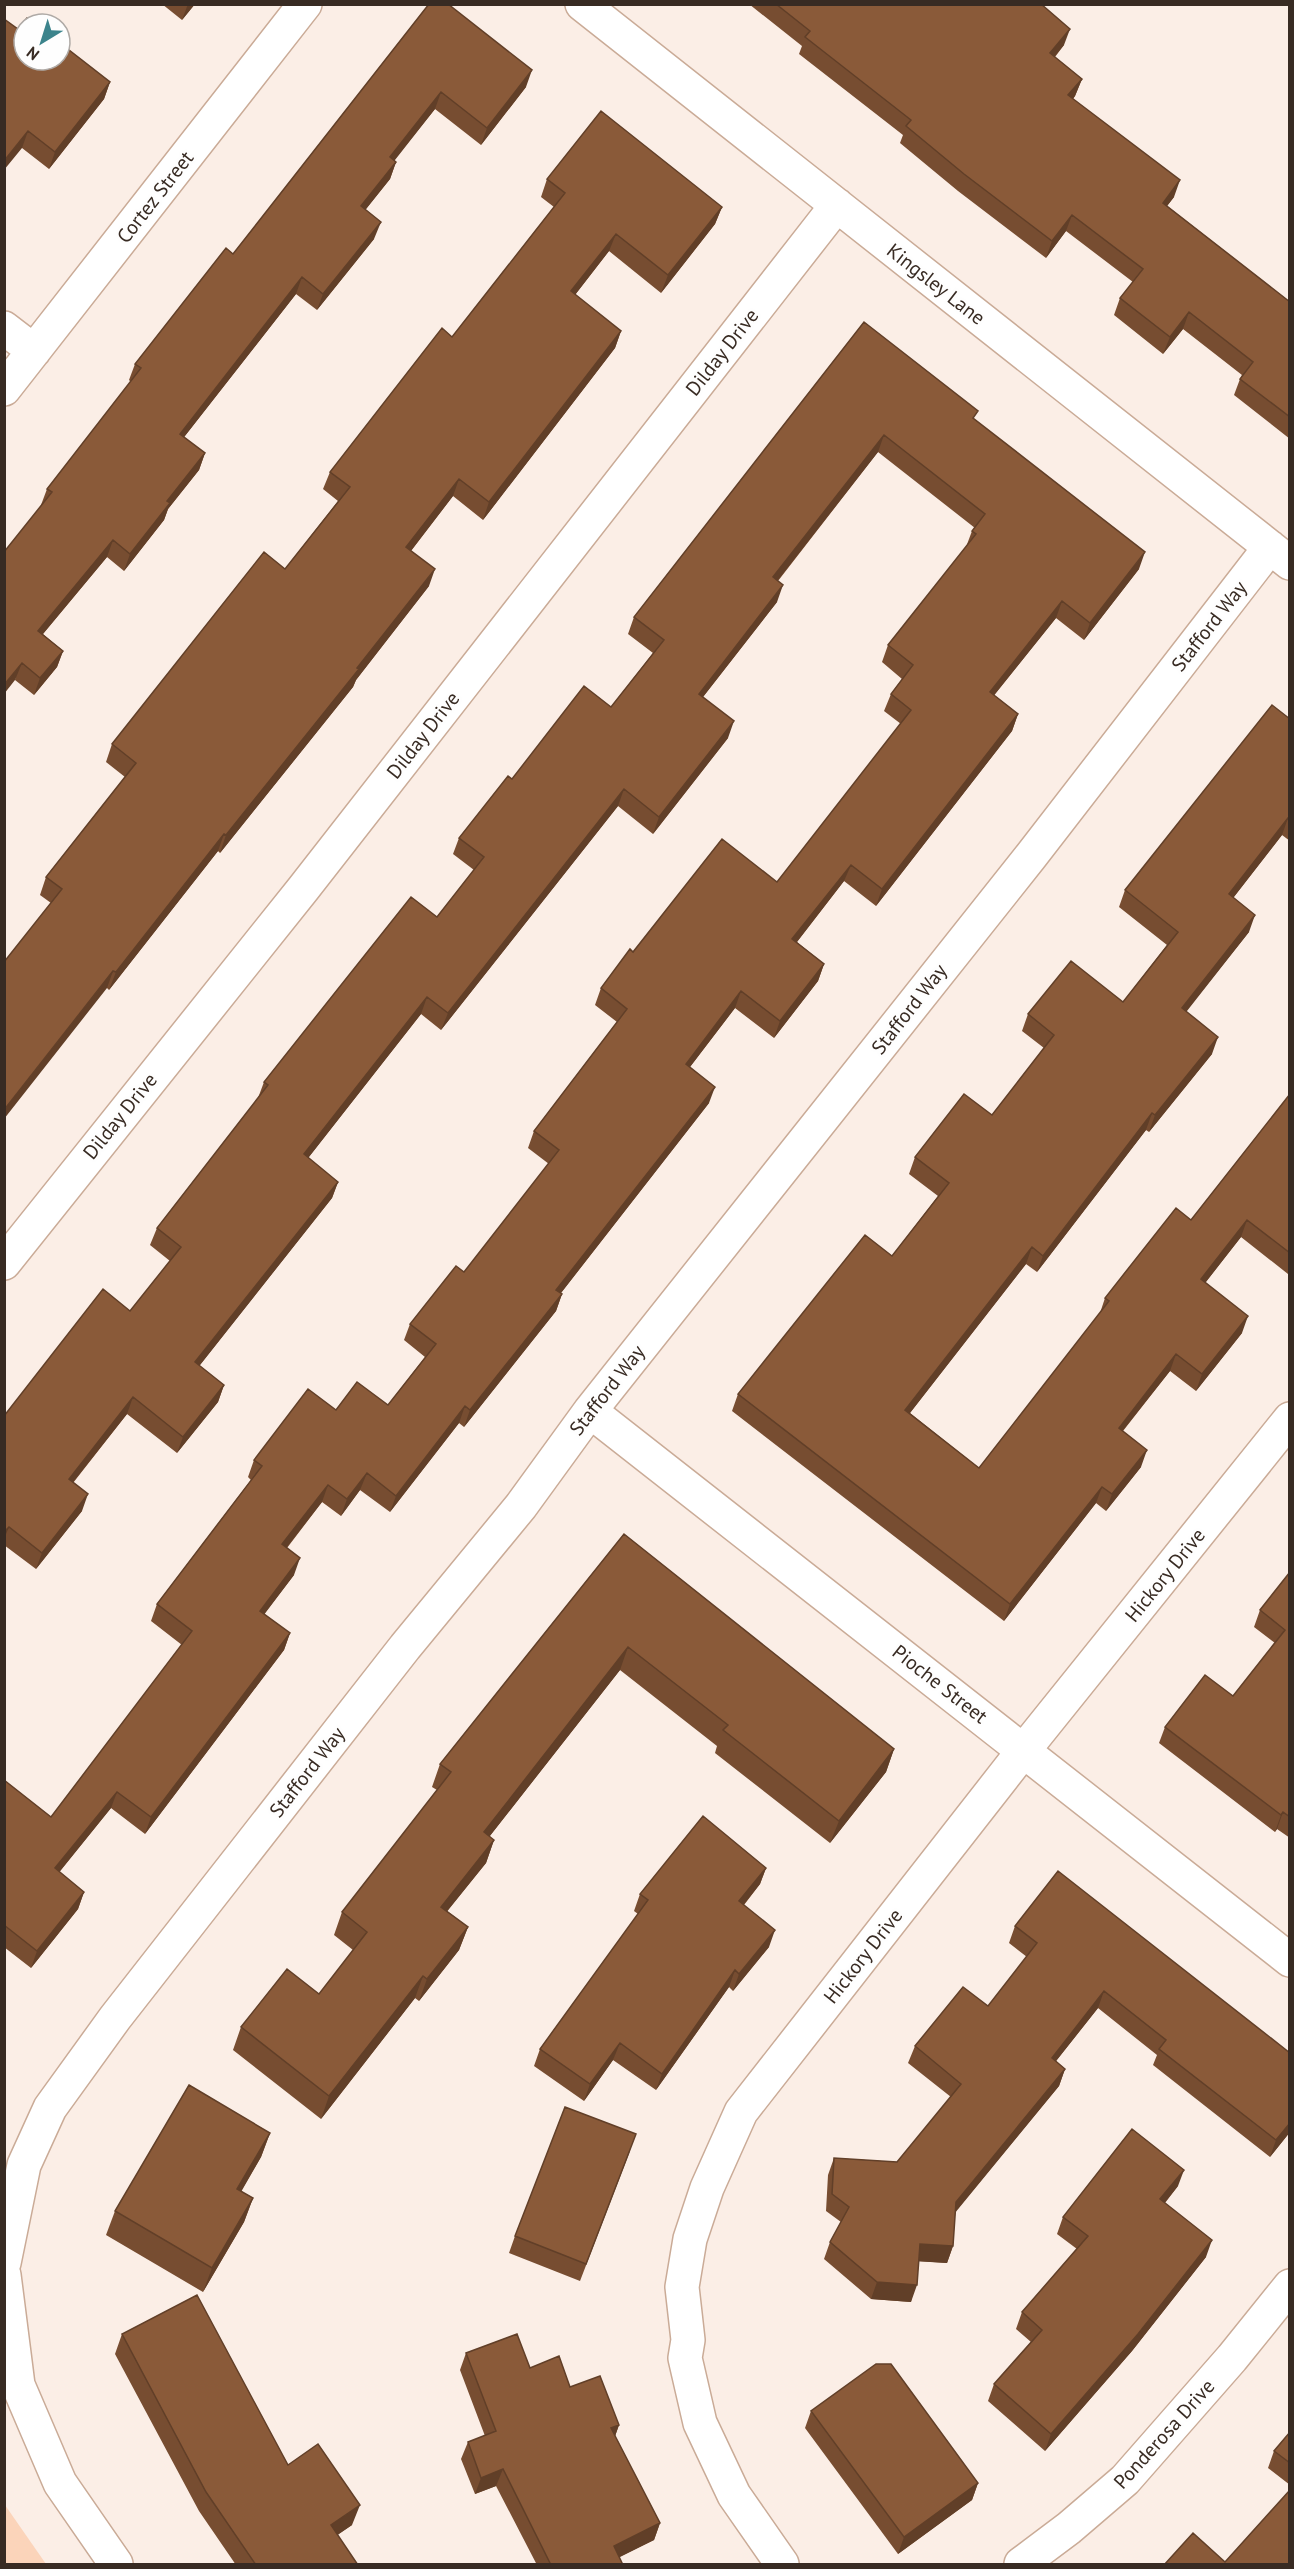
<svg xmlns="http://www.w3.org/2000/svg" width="1294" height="2569" viewBox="0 0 1294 2569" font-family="'PT Sans',sans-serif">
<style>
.green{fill:#fbd4ba}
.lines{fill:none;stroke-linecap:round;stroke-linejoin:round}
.street-casing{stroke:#caab97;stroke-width:36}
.street{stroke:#fff;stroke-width:33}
.wall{fill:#774d31}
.shaded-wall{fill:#613f28}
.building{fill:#8a5a39;stroke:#613f28;stroke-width:1.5}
.labels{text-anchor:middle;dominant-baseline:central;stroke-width:6;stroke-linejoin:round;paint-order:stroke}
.street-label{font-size:20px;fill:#382b23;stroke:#fefefe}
</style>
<rect width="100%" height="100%" fill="#fbeee6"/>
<path class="green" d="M5 2505 46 2564H5Z"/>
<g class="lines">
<defs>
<path id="street" d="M582 4 1290 563
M4 328 34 351
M4 389 305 4
M4 1263 303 889 837 205
M590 1411 1290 1960
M4 2263 24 2165 50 2108 115 2018 405 1647 521 1506 590 1411 1031 856 1270 547
M4 2275 18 2385 60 2483 116 2564
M782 2564 734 2495 700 2423 685 2358 688 2340 682 2287 690 2239 707 2188 741 2112 1024 1750 1290 1419
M1021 2564 1069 2528 1125 2480 1232 2358 1290 2286"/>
</defs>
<use href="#street" class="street-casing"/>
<use href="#street" class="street"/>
</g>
<path class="wall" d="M162 4H195L182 20Z
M429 4 526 87 481 145 435 109 394 160 396 162 390 179 365 210 374 239 317 310 296 294 184 437 205 453 199 470 168 509 164 520 124 571 107 557 43 634 63 651 57 667 34 695 15 680 41 505 47 489 131 382 129 380 135 364 233 254Z
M749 4H1041L1064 45 1055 57 1082 79 1075 96 1073 99 1174 197 1167 206 1290 302V439L1234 395 1240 379 1242 375 1183 329 1163 354 1114 315 1120 298 1133 282 1066 231 1046 258 958 191 900 143 903 135 799 54 802 46Z
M18 29 110 82 104 99 49 169 22 148Z
M547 179 722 207 715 224 661 293 609 251 575 295 621 331 615 348 483 520 453 496 411 551 429 586 356 680 353 687 220 853 218 851 109 990 107 988 51 903 40 895 46 877 125 777 106 762 112 744 285 569 338 501 323 489 330 472 452 337 554 207 541 197Z
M864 322 975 420 1139 569 1084 640 1056 618 994 695 1018 714 1012 731 876 906 844 881 797 942 824 964 818 981 774 1038 735 1008 690 1067 709 1103 561 1293 562 1294 556 1311 464 1427 459 1423 390 1512 360 1490 341 1516 322 1502 287 1548 294 1575 264 1614 290 1633 284 1650 145 1834 111 1808 59 1872 84 1892 78 1909 31 1968 4 1947V1780L51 1817 182 1645 151 1621 157 1604 251 1480 248 1477 254 1460 336 1410 388 1405 425 1357 404 1340 410 1324 464 1272 549 1164 528 1148 534 1131 617 1022 595 1005 601 988 633 952 777 882 901 724 884 711 891 694 902 679 882 662 888 645 966 547 972 531 975 528 878 452 778 581 777 602 703 697 728 738 653 834 618 806 441 1030 421 1014 308 1158 338 1182 332 1198 199 1366 224 1385 218 1402 177 1453 127 1414 73 1483 82 1511 36 1569 4 1545V1416L130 1311 170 1261 150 1245 157 1228 258 1098 264 1082 437 917 474 870 453 854 459 838 512 779 611 707 653 653 628 634 634 617Z
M1290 719V841L1282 835 1233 898 1249 932 1186 1011 1212 1054 1149 1132 1146 1130 1037 1272 1026 1264 910 1413 979 1468 1100 1313 1105 1298 1191 1220 1290 1094V1272L1288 1274 1241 1237 1205 1283 1242 1333 1196 1391 1170 1371 1123 1431 1141 1467 1106 1511 1096 1503 1004 1621 732 1411 738 1394 892 1256 938 1196 909 1174 915 1157 992 1115 1044 1048 1022 1031 1028 1014 1123 1002 1167 945 1119 907 1125 890Z
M624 1534 894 1749 886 1772 830 1843 715 1753 717 1746 620 1670 489 1837 494 1840 486 1863 447 1911 468 1927 459 1950 419 2001 415 1998 321 2119 233 2050 241 2027 319 1994 353 1950 334 1935 342 1912 437 1790 432 1787 440 1764Z
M1290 1572V1838L1277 1829 1275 1832 1159 1743 1165 1727 1233 1696 1275 1643 1254 1627 1260 1610Z
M766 1868 760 1884 744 1905 769 1947 733 1991 729 1987 656 2090 613 2060 584 2101 534 2066 540 2049 638 1914 634 1911 640 1894Z
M1015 1926 1290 2053V2132L1270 2157 1153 2065 1157 2055 1098 2008 1056 2061 1065 2069 1059 2086 955 2212 953 2246 947 2263 918 2261 911 2302 871 2299 824 2259 830 2242 841 2222 826 2211 828 2175 834 2158 897 2162 951 2097 908 2063 915 2046 988 2006 1027 1957 1009 1943Z
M270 2133 261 2157 241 2191 253 2198 244 2222 203 2292 106 2235 115 2211Z
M630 2151 580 2281 509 2253 515 2236Z
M1178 2186 1165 2203 1206 2257 1132 2351 1045 2451 988 2401 994 2384 1031 2342 1016 2329 1022 2312 1077 2249 1057 2234 1063 2217Z
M122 2334 288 2465 352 2525 337 2535 358 2565H236L199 2511 115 2354Z
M466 2353 530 2368 570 2387 619 2425 615 2436 660 2523 654 2540 619 2557 623 2565H537L496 2486 475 2494 461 2459 468 2442 485 2436 460 2370Z
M811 2411 978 2483 972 2500 898 2554 805 2428Z
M1290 2432V2485L1268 2468 1274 2451Z"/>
<path class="shaded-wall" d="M188 4H195L182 20Z
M1070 29 1064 45 1044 69 1050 53Z
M532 70 526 87 481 145 487 128Z
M1082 79 1075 96 1062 112 1068 95Z
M110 82 104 99 49 169 55 152Z
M441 92 435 109 384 174 390 157Z
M28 131 22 148 4 170V161Z
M396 162 390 179 355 223 361 206Z
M1180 180 1174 197 1157 219 1163 203Z
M722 207 715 224 661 293 668 275Z
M1072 215 1066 231 1046 258 1052 241Z
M381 222 374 239 317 310 323 294Z
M616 234 609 251 564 309 571 291Z
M302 277 296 294 174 450 180 434Z
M1189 312 1183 329 1163 354 1170 337Z
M621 331 615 348 483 520 489 502Z
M884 435 878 452 767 594 773 577Z
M205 453 199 470 168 509 164 520 124 571 130 554 167 501Z
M459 479 453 496 400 565 406 547Z
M113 540 107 557 32 647 38 631Z
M1145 552 1139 569 1084 640 1090 623Z
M435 569 429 586 356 680 353 687 220 853 226 835Z
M783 585 777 602 692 711 699 694Z
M1062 601 1056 618 984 708 990 692Z
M63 651 57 667 34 695 40 678Z
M22 663 15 680 4 694V685Z
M1018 714 1012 731 876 906 882 889Z
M734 721 728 738 653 834 659 817Z
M624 789 618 806 441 1030 448 1013Z
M1288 818 1282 835 1223 911 1229 894Z
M224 834 218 851 109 990 116 972Z
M851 865 844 881 786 956 792 939Z
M1255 915 1249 932 1176 1025 1182 1008Z
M824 964 818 981 774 1038 780 1021Z
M113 971 107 988 4 1119V1110Z
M741 991 735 1008 680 1080 686 1064Z
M427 997 421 1014 298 1171 304 1154Z
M1218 1037 1212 1054 1149 1132 1155 1115Z
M715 1087 709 1103 550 1307 556 1290Z
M1152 1113 1146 1130 1037 1272 1043 1256Z
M338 1182 332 1198 189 1379 195 1362Z
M1247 1220 1241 1237 1195 1296 1201 1279Z
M1032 1247 1026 1264 899 1427 905 1410Z
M562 1294 556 1311 464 1427 470 1410Z
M1248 1316 1242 1333 1196 1391 1202 1374Z
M1176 1354 1170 1371 1112 1444 1119 1428Z
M224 1385 218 1402 177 1453 183 1437Z
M133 1397 127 1414 62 1496 69 1479Z
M465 1406 459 1423 390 1512 396 1496Z
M1147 1450 1141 1467 1106 1511 1112 1494Z
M367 1473 360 1490 341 1516 347 1499Z
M328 1485 322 1502 276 1561 282 1544Z
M1102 1487 1096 1503 1004 1621 1010 1604Z
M88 1494 82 1511 36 1569 42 1553Z
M9 1527 4 1539V1532Z
M300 1558 294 1575 254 1628 260 1611Z
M290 1633 284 1650 145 1834 151 1817Z
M628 1647 620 1670 475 1855 484 1832Z
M894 1749 886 1772 830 1843 839 1821Z
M117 1792 111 1808 49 1885 55 1868Z
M1283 1812 1277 1829 1275 1832 1281 1815Z
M494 1840 486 1863 433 1929 441 1907Z
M766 1868 760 1884 733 1918 739 1901Z
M84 1892 78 1909 31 1968 37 1951Z
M468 1927 459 1950 419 2001 427 1979Z
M775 1930 769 1947 733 1991 739 1974Z
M735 1970 729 1987 656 2090 662 2074Z
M423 1976 415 1998 321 2119 329 2096Z
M1104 1991 1098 2008 1045 2075 1052 2058Z
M620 2043 613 2060 584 2101 590 2084Z
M1065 2069 1059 2086 950 2219 956 2202Z
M1290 2123V2132L1270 2157 1276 2140Z
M270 2133 261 2157 229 2213 237 2189Z
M1184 2170 1178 2186 1154 2216 1160 2199Z
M253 2198 244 2222 203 2292 212 2268Z
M1212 2240 1206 2257 1132 2351 1045 2451 1051 2434Z
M920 2244 953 2246 947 2263 913 2261Z
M877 2282 917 2285 911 2302 871 2299Z
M619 2425 613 2442 611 2428Z
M503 2469 496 2486 475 2494 481 2478Z
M978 2483 972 2500 898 2554 904 2537Z
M360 2505 352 2525 323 2545 331 2525Z
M660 2523 654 2540 608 2563 614 2546Z"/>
<path class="building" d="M429 4H448L532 70 487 128 441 92 390 157 396 162 361 206 381 222 323 294 302 277 180 434 205 453 167 501 170 503 130 554 113 540 38 631 63 651 40 678 22 663 4 685V552L52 492 47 489 141 368 135 364 226 248 233 254Z
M776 4H1041L1070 29 1050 53 1082 79 1068 95 1180 180 1163 203 1290 302V417L1240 379 1253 362 1189 312 1170 337 1120 298 1143 269 1072 215 1052 241 964 174 906 126 911 120 805 37 810 31Z
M27 18 35 24H24V60H60V43L110 82 55 152 28 131 4 161V19L18 29Z
M601 111 722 207 668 275 616 234 571 291 621 331 489 502 459 479 406 547 435 569 357 668 359 669 226 835 224 834 116 972 113 971 4 1110V962L62 889 46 877 136 763 112 744 264 552 285 569 350 487 330 472 442 328 452 337 565 193 547 179Z
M864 322 978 411 973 418 1145 552 1090 623 1062 601 990 692 1018 714 882 889 851 865 792 939 824 964 780 1021 741 991 686 1064 715 1087 556 1290 562 1294 470 1410 465 1406 396 1496 367 1473 347 1499 328 1485 282 1544 300 1558 260 1611 290 1633 151 1817 117 1792 55 1868 84 1892 37 1951 4 1925V1780L51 1817 192 1631 157 1604 262 1466 254 1460 308 1389 336 1410 357 1382 388 1405 436 1344 410 1324 456 1266 464 1272 559 1150 534 1131 627 1009 601 988 630 949 633 952 722 839 777 882 911 710 891 694 913 665 888 645 976 534 972 531 985 514 884 435 773 577 783 585 699 694 734 721 659 817 624 789 448 1013 427 997 304 1154 338 1182 195 1362 224 1385 183 1437 133 1397 69 1479 88 1494 42 1553 9 1527 4 1532V1416L103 1289 130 1311 181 1247 157 1228 268 1085 264 1082 411 897 437 917 484 857 459 838 508 776 512 779 584 686 611 707 664 640 634 617Z
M1272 705 1290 719V819L1288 818 1229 894 1255 915 1182 1008 1218 1037 1155 1115 1152 1113 1043 1256 1032 1247 905 1410 979 1468 1109 1301 1105 1298 1176 1208 1191 1220 1290 1094V1253L1247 1220 1201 1279 1248 1316 1202 1374 1176 1354 1119 1428 1147 1450 1112 1494 1102 1487 1010 1604 738 1394 865 1235 892 1256 949 1183 915 1157 964 1094 992 1115 1054 1035 1028 1014 1071 961 1123 1002 1178 932 1125 890Z
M624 1534 894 1749 839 1821 723 1730 728 1725 628 1647 484 1832 494 1840 441 1907 468 1927 427 1979 423 1976 329 2096 241 2027 287 1969 319 1994 367 1932 342 1912 451 1772 440 1764Z
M1290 1572V1817L1283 1812 1281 1815 1165 1727 1205 1675 1233 1696 1285 1630 1260 1610Z
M703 1816 766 1868 739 1901 775 1930 739 1974 735 1970 662 2074 620 2043 590 2084 540 2049 648 1900 640 1894Z
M1058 1871 1290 2053V2123L1276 2140 1159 2049 1166 2040 1104 1991 1052 2058 1065 2069 956 2202 953 2246 920 2244 917 2285 877 2282 830 2242 849 2207 832 2194 834 2158 897 2162 961 2084 915 2046 963 1987 988 2006 1037 1943 1015 1926Z
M189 2085 270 2133 237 2189 253 2198 212 2268 115 2211Z
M565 2107 636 2134 586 2264 515 2236Z
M1132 2129 1184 2170 1160 2199 1212 2240 1138 2334 1051 2434 994 2384 1042 2330 1022 2312 1088 2236 1063 2217Z
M197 2295 288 2465 318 2444 360 2505 331 2525 358 2565H256L206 2492 122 2334Z
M517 2334 530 2368 559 2356 570 2387 600 2376 619 2425 611 2428 660 2523 614 2546 623 2565H551L503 2469 481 2478 468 2442 496 2431 466 2353Z
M876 2364H891L978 2483 904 2537 811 2411Z
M1290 2432V2463L1274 2451Z
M1290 2490V2565H1164L1193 2533 1225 2562Z"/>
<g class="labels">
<g class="street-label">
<text transform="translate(155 197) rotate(-52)">Cortez Street</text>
<text transform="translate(936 284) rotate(38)">Kingsley Lane</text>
<text transform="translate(722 352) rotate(-52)">Dilday Drive</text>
<text transform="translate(1209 626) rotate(-52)">Stafford Way</text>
<text transform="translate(423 735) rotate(-52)">Dilday Drive</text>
<text transform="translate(909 1009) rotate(-52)">Stafford Way</text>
<text transform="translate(120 1116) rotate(-51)">Dilday Drive</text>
<text transform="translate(607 1390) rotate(-52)">Stafford Way</text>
<text transform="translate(1165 1575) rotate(-51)">Hickory Drive</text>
<text transform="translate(940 1684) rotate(38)">Pioche Street</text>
<text transform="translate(307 1772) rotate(-52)">Stafford Way</text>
<text transform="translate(863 1956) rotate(-52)">Hickory Drive</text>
<text transform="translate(1164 2434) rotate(-48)">Ponderosa Drive</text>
</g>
</g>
<rect width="1294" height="2569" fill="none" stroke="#382b23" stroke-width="12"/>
<g transform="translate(42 42) rotate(218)"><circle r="28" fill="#fefefe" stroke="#afaaa6" stroke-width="1.5"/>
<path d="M0-4.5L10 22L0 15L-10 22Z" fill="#3c848c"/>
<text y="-9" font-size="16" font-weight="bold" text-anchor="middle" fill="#382b23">N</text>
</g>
</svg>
